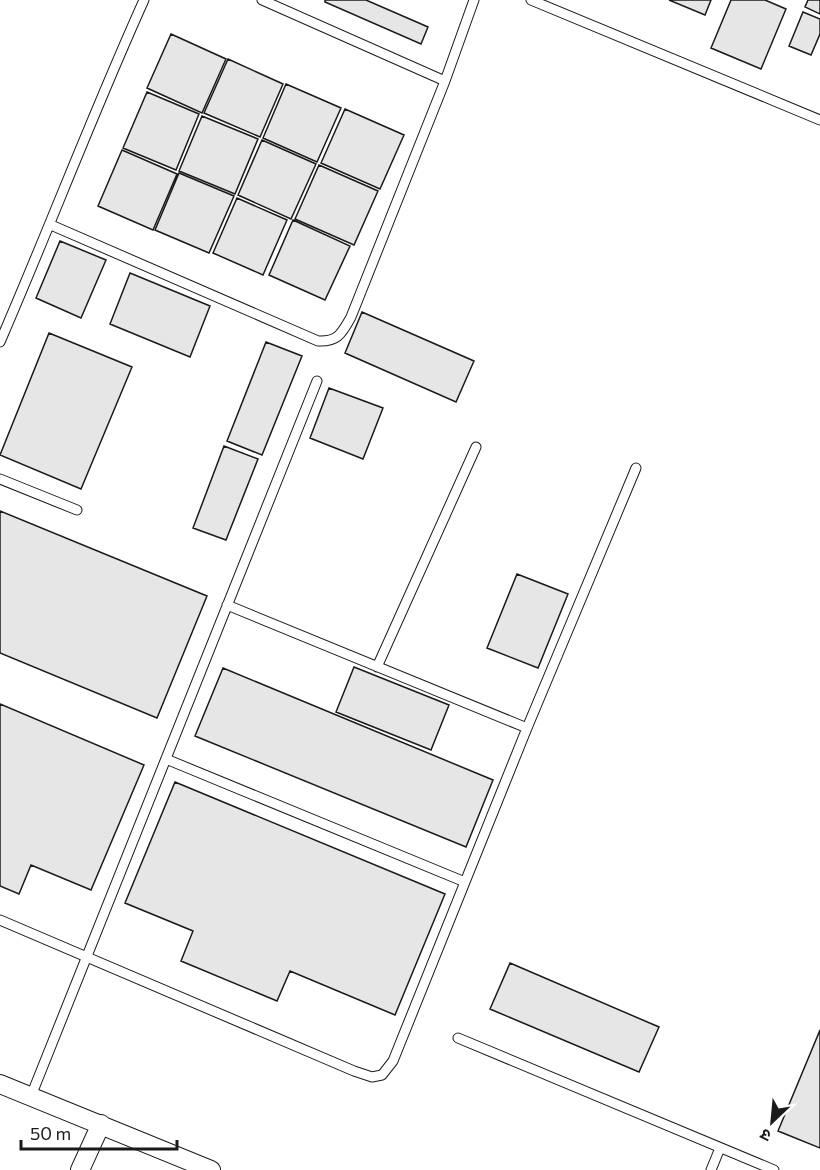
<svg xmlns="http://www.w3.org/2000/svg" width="820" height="1170" viewBox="0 0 820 1170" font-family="Commissioner,'Noto Sans Devanagari',sans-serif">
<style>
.building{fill:#e6e6e6;stroke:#1a1a1a;stroke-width:1.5}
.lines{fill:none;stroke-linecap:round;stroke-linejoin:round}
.lane-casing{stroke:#1a1a1a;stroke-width:11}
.street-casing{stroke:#1a1a1a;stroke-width:20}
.lane{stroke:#fff;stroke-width:9}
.street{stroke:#fff;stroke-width:18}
</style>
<rect width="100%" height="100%" fill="#fff"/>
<path class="building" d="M325 0H366L428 27 421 44 325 2Z
M669 0H711L705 15Z
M731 0H765L786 9 761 69 711 48Z
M808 0H820V14L805 7Z
M803 12 820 19V34L811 55 789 46Z
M171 34 226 59 202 113 147 88Z
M228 59 283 84 260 137 204 113Z
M286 84 341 108 317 162 263 138Z
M147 92 199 114 176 170 123 148Z
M345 109 404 135 380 189 321 163Z
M202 116 258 139 235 194 179 171Z
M262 140 316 164 291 219 238 195Z
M122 150 177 174 153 230 98 206Z
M319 165 378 191 354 245 295 219Z
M179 173 234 196 209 253 155 230Z
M237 198 287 220 263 275 213 253Z
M293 220 350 246 325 300 269 275Z
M60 241 106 260 81 318 36 298Z
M130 273 210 306 190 357 110 324Z
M362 312 474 361 456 402 345 353Z
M49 333 132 367 81 489 0 455Z
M266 342 302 356 262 455 227 441Z
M329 388 383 408 363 459 310 438Z
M224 446 258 459 226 540 193 528Z
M0 511 207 596 157 718 0 653Z
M517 574 568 594 538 668 487 648Z
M354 667 449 705 431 750 336 712Z
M223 668 493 780 466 847 195 736Z
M0 704 144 765 91 890 31 865 19 894 0 886Z
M175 782 445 894 395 1015 290 971 277 1001 181 961 193 931 125 903Z
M510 963 659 1027 639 1072 490 1009Z
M820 1030V1148L778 1131Z"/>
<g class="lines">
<defs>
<path id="lane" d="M262 0 445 81
M531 0 820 120
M51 225 318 341C338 342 342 333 351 317L445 81 474 0
M0 342C49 229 93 113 144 0
M0 479 77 510
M227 605 527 728
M377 667 476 447
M166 759 465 882
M0 920 354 1071 372 1077 382 1075 393 1061 527 728 636 468
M458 1038 774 1170
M31 1096 317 381
M711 1170 720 1148"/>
<path id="street" d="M0 1084 211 1170
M80 1170 101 1124"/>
</defs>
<use href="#lane" class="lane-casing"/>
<use href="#street" class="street-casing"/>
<use href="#lane" class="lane"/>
<use href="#street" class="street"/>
</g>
<g transform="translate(772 1122) rotate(206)" stroke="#ffffff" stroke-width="4.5" paint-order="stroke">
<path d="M0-4.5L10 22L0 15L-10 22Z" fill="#1a1a1a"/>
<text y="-9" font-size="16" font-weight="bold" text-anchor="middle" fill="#1a1a1a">उ</text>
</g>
<path d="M21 1140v9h156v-9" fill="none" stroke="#1a1a1a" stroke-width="3"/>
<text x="30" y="1140" font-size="18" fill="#1a1a1a" stroke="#ffffff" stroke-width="4.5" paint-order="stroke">50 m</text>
</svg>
